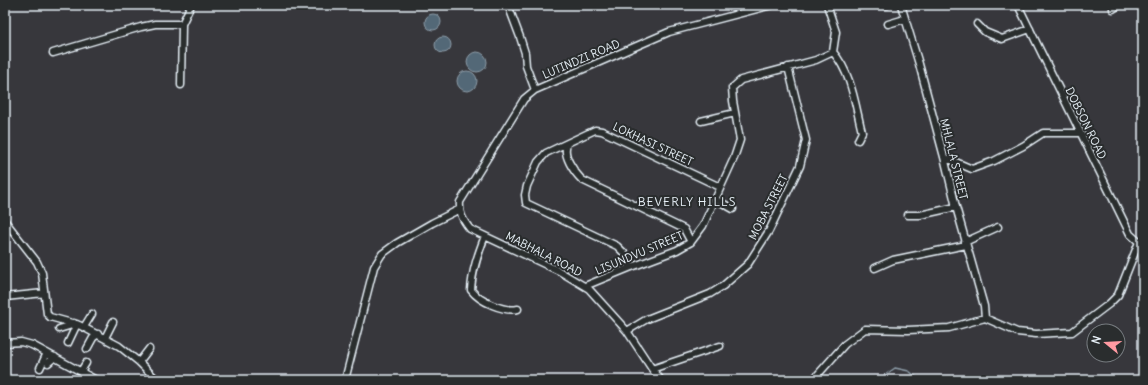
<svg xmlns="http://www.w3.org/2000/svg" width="1148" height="385" viewBox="0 0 1148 385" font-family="Delius,sans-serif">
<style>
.water{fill:#536877;stroke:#8f9fab}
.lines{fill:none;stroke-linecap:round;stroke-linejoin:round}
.stream{stroke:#8f9fab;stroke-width:1.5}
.minor-casing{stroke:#e8f1f8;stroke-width:9}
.minor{stroke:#2a2d2e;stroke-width:6}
.labels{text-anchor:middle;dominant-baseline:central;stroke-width:4;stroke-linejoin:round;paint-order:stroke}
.street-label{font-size:11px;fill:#e8f1f8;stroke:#2a2d2e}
.neighbourhood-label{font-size:12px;letter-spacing:1px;fill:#e8f1f8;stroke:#2a2d2e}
</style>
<rect width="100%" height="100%" fill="#37373c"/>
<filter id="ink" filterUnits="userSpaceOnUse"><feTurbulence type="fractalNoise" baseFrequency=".025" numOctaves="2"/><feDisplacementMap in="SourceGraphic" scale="8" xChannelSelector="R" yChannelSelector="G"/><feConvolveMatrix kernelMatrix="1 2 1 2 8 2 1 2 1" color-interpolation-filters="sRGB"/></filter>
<g filter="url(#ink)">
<path class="water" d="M425 22a8 8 0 1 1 16 0a8 8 0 1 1-16 0Z
M435 45a8 8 0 1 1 16 0a8 8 0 1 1-16 0Z
M467 62a10 10 0 1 1 20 0a10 10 0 1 1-20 0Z
M457 81a10 10 0 1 1 20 0a10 10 0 1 1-20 0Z"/>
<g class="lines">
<path class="stream" d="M878 380 895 368 909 371 920 380"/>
<defs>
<path id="minor" d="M508 5 520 37 525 53 526 66 535 90
M886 5H887
M901 5 919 64 944 157 956 207 984 306 985 318
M1018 5 1130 234 1139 242H1143
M1113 9 1119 5
M888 24 905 19
M977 24 985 32 1002 39 1030 29
M833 52C852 74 855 105 862 132L858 140
M53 53 141 27 155 24H182
M181 85 182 24 191 5
M701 121 735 113
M567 144C562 155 574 172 582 180L684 229 691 242
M944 157 972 169 994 161 1023 146 1043 133H1080
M715 199 733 209
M908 215H920L956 207
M5 221 37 262 42 273 47 314 50 317 79 325 119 346 139 362 157 380
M485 236C478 254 472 271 471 290 480 302 504 312 518 309
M965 242 998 227
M629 268 626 255 617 246 526 203 525 195 527 186 538 162 546 153 595 130 602 131 720 187
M875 268 893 260 966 245
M585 286 629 268 677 250 691 242 703 226 734 158 740 140 733 101 732 88 741 80 816 60 833 52 836 32 827 5
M5 297 44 293
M84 327 92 314
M59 329 69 326 74 323
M627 331 647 319 710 294 723 286 748 264 769 231 800 166 806 140 788 67
M105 338 113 322
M5 343 21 342 32 345 96 380
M68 343 77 324
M87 349 93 338 98 334
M139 362 149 349
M48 363 55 357
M40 368 47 353
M652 369 720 346
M81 371 86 363
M81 380 84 373
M345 380 374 267 382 254 397 243 432 223 460 209
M661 380 652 369 627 331 589 289 559 271 470 229C463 220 459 214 460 202L524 99 535 90 669 32 772 5
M813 380 845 344 865 329 908 330 949 328 985 318 1017 332 1036 334 1072 332 1109 304 1118 295 1139 242"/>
</defs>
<use href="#minor" class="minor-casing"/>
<use href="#minor" class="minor"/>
</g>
</g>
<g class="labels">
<g class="street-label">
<text transform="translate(581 59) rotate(-23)">LUTINDZI ROAD</text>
<text transform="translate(1086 123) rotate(64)">DOBSON ROAD</text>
<text transform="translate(653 144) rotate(25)">LOKHASI STREET</text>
<text transform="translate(954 159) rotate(76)">MHLALA STREET</text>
<text transform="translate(768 207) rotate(-63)">MOBA STREET</text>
<text transform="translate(639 253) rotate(-23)">LISUNDVU STREET</text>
<text transform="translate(544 254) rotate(27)">MABHALA ROAD</text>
</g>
<g class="neighbourhood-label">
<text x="687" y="201">BEVERLY HILLS</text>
</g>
</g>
<rect width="1148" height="385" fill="none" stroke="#2a2d2e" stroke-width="20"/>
<rect x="10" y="10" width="1128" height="365" fill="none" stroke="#e8f1f8" stroke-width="1.5" filter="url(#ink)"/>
<g transform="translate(1106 343) rotate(288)"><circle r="19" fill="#2a2d2e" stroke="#767b7f"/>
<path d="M0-3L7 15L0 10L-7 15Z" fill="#ff9aa2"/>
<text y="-6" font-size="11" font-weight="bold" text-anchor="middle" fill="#e8f1f8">N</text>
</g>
</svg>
